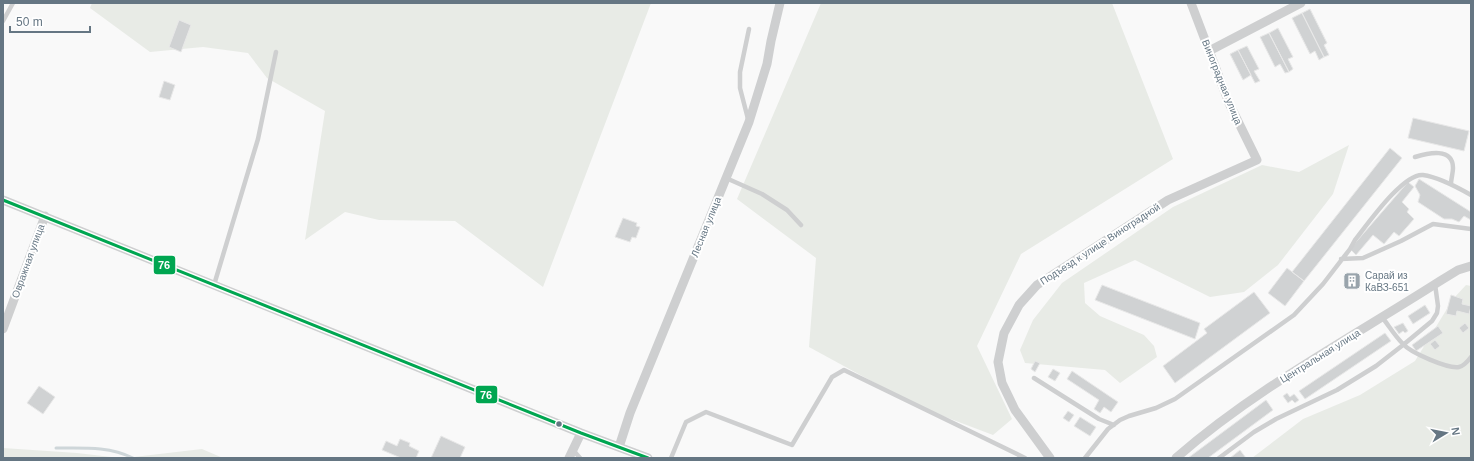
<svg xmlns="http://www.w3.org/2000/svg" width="1474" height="461" viewBox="0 0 1474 461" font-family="Arial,sans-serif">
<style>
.green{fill:#e8ebe6}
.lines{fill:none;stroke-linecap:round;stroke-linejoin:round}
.stream{stroke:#ced6d9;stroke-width:3}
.building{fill:#d0d2d3;stroke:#e8e8e8}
.service{stroke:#cecfd0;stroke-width:4.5}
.minor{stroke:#cecfd0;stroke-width:9}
.bus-1-casing{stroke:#fff;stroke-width:6}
.bus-1{stroke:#00a651;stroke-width:3}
.bus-dot{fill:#657683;stroke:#fff;stroke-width:1.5}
.labels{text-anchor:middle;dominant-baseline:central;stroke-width:4;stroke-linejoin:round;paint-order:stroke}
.street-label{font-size:10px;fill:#657683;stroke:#fff}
.poi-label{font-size:10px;fill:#657683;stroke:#fff;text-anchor:start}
.line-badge{stroke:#fff;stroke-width:1.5}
.badge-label{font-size:11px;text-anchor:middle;font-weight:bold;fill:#fff}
</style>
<rect width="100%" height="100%" fill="#f9f9f9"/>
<path class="green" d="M92 3H651L543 287 455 221 379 220 345 212 305 240 325 111 267 78 248 53 203 47 150 52 90 8Z
M821 3H1112L1173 159 1021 254 977 346 1012 419 993 435 919 407 809 347 816 258 737 199Z
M1349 145 1333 194 1278 265 1244 292 1210 297 1135 260 1084 283 1085 303 1100 316 1144 335 1154 346 1157 357 1120 383 1105 370 1025 363 1020 350 1033 320 1062 283 1173 207 1262 165 1299 172Z
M1466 285 1471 286V458H1252L1303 419 1360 395 1415 361 1453 299Z
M3 448 77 453 120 458H3Z
M202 449 223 458H125Z"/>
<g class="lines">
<path class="stream" d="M56 448C83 448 109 446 133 458"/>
</g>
<path class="building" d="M1310 9 1327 43 1324 45 1329 55 1324 57 1302 13Z
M1302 13 1324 57 1319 60 1315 51 1310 54 1292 18Z
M179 20 191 25 181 52 169 47Z
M1278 28 1293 57 1288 59 1293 69 1289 72 1269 33Z
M1269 33 1289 72 1285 73 1280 64 1275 67 1260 37Z
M1247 46 1259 69 1254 71 1260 81 1255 83 1238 50Z
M1238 50 1251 75 1243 80 1230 54Z
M164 81 175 85 170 100 159 97Z
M1413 118 1469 131 1464 151 1408 138Z
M1390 148 1402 158 1304 281 1292 272Z
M1419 179 1471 212V220L1464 216 1459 222 1452 219H1444L1418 202 1420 195 1415 186Z
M1408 182 1414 187 1402 202 1409 209 1407 212 1414 219 1399 236 1394 232 1384 244 1373 235 1356 255 1350 249Z
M623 218 637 223 636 226 640 227 636 238 632 237 630 242 615 237Z
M1287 268 1304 281 1285 306 1268 293Z
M1102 285 1200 323 1195 339 1095 300Z
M1254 292 1270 313 1175 383 1163 366 1207 333 1204 329Z
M1451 295 1463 299 1462 304 1471 306 1469 314 1457 311 1456 316 1446 314Z
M1425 305 1430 313 1413 324 1408 316Z
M1403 323 1408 331 1405 333 1403 331 1399 334 1394 327Z
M1465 323 1469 328 1463 333 1459 328Z
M1438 326 1443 333 1416 351 1412 345Z
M1385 333 1391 341 1305 399 1299 391Z
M1435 340 1440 346 1435 350 1430 344Z
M1035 361 1040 363 1035 372 1031 369Z
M1053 369 1060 373 1055 381 1048 377Z
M1072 371 1118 402 1111 412 1104 407 1100 413 1094 409 1099 400 1067 379Z
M39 386 55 397 43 414 27 403Z
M1287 393 1290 397 1294 394 1299 400 1295 403 1292 400 1288 403 1283 396Z
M1266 400 1273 410 1208 458H1188Z
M1068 411 1074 415 1069 422 1063 418Z
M1080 417 1096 427 1090 436 1074 426Z
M441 436 465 447 460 458H431Z
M400 439 410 443 409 446 419 451 416 458H401L382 450 386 441 397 446Z
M1240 450 1246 458H1230Z"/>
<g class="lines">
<path class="service" d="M3 21 13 3
M748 119 740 88V72L749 29
M1415 157C1428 153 1453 147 1453 168 1453 173 1451 179 1451 184
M726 178 762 194 787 210 801 225
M1341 259 1363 258 1401 241 1433 224 1471 229
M214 285 258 139 276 52
M1382 317C1389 326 1395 336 1403 344 1411 353 1448 369 1459 367 1464 366 1468 361 1471 357
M1034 378 1099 419 1114 425
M573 450 580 458
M671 458 686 422 706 412 792 445 832 377 844 370 1025 458
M1085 458 1108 429 1120 420 1129 416 1156 408 1175 399 1294 315 1323 284 1350 249 1355 240C1367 225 1403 173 1423 175 1438 177 1457 187 1471 195
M1219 458 1254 432 1276 419 1337 390 1376 366 1403 345 1432 321 1437 313 1438 306 1435 284"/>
<path class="minor" d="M1209 51 1301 3
M3 200 581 433 648 458
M3 329 45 216
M619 447 630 413 749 122 767 64 771 41 780 3
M569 458 581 433
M1050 458 1015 410 1002 383 998 362 1004 333 1019 305 1037 285 1168 200 1257 160 1229 103 1191 3
M1176 458C1256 388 1351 338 1440 281L1458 270 1471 266"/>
<defs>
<path id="bus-1" d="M3 200 581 433 648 458"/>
</defs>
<use href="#bus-1" class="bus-1-casing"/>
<use href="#bus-1" class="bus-1"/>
</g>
<defs>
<symbol id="building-square" viewBox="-11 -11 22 22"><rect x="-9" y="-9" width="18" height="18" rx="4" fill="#99a4ac" stroke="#fff"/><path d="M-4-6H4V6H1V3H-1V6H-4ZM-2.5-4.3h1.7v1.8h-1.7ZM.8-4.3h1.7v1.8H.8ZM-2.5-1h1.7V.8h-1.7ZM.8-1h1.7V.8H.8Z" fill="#fff"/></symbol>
</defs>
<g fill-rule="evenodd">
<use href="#building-square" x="1342" y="271" width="20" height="20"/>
</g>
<circle class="bus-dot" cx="559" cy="424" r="3.5"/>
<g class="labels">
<g class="street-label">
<text transform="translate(1222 82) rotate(68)">Виноградная улица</text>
<text transform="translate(706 227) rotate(-68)">Лесная улица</text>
<text transform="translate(1100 244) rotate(-33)">Подъезд к улице Виноградной</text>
<text transform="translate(28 261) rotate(-70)">Овражная улица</text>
<text transform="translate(1320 356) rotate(-32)">Центральная улица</text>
</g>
<g class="poi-label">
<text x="1365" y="275">Сарай из<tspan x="1365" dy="12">КаВЗ-651</tspan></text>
</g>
</g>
<g class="line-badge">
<rect x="153" y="255" width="23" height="20" rx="4" fill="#00a651"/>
<rect x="475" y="385" width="23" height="19" rx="4" fill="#00a651"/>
</g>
<g class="badge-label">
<text x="164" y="269">76</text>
<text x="486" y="399">76</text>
</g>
<rect width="1474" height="461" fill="none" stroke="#657683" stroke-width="8"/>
<g transform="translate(1446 433) rotate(80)" stroke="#ffffff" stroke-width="3" paint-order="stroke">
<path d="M0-3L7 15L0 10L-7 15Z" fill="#657683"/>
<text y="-6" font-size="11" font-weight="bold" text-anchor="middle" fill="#657683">N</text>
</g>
<path d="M10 26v6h80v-6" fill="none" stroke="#657683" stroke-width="2"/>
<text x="16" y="26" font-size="12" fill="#657683" stroke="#ffffff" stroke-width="3" paint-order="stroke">50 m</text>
</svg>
